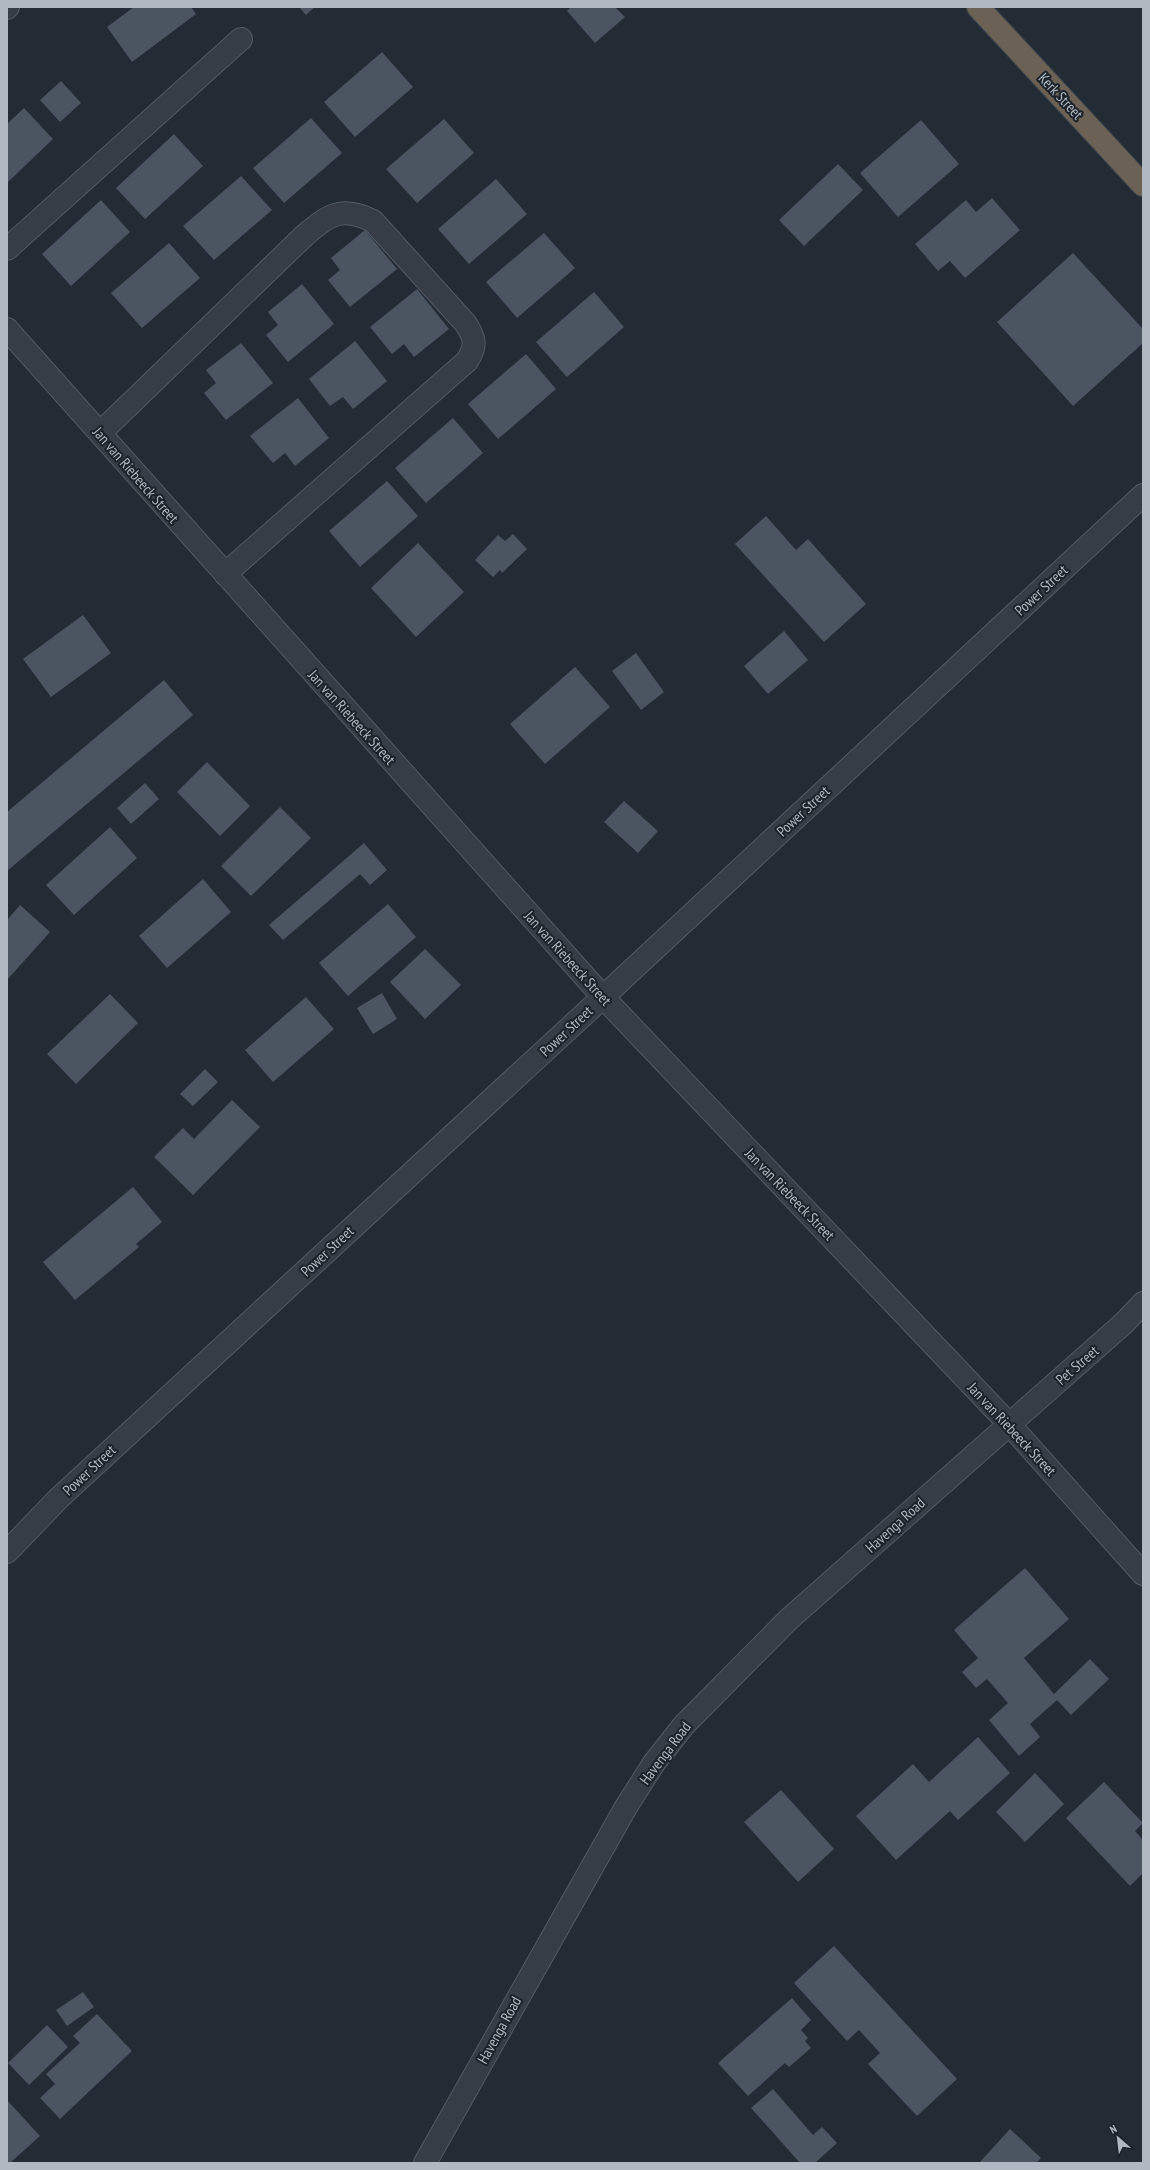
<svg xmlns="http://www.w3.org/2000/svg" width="1150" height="2170" viewBox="0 0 1150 2170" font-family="'PT Sans Narrow',sans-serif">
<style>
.building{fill:#4b5561}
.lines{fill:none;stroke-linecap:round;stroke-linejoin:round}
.minor-casing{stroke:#535b64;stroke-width:24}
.highway-casing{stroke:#404850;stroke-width:24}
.minor{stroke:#363d46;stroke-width:22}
.highway{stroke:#6b6154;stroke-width:22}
.labels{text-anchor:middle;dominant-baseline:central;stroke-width:4;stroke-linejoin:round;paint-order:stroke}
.street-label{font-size:15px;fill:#b0b8c2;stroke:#1b222a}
</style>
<rect width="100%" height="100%" fill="#232b35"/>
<path class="building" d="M134 7H191L196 14 132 62 107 27Z
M299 7H315L306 15Z
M571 7H615L625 17 595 43 567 11Z
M382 52 413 87 355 137 324 102Z
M61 81 81 103 60 122 40 100Z
M24 108 53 139 7 183V124Z
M311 118 342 153 284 203 253 168Z
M444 119 474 153 417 203 386 169Z
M921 120 959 164 898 217 860 173Z
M174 134 203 166 145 219 116 188Z
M838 164 863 190 804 246 779 220Z
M241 176 272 210 214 260 183 226Z
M496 179 527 214 469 264 438 229Z
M992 198 1020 230 965 278 950 261 938 271 915 244 966 200 976 212Z
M101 200 130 232 71 286 42 254Z
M365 230 397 269 350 307 328 280 340 270 331 258Z
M544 233 575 268 517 318 486 282Z
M169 243 200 278 142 328 111 293Z
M1073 253 1143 329V343L1073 406 997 322Z
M302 284 334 324 288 362 266 335 278 325 268 312Z
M417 289 449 329 414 357 404 344 392 354 370 327Z
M594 292 624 327 567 377 536 342Z
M355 341 387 381 353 409 343 397 330 406 309 379Z
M241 343 273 383 226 420 204 393 216 383 206 370Z
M526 354 556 389 498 439 468 404Z
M298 398 329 438 295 466 285 453 273 463 250 436Z
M453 418 483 453 426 503 395 468Z
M387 481 418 516 360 567 329 531Z
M766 516 796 550 808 539 866 604 824 642 735 544Z
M513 534 527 549 502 573 500 570 493 577 475 560 498 535 505 541Z
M418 543 464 592 416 637 371 588Z
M83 615 111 653 51 697 23 659Z
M784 631 808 660 768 694 744 666Z
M636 653 664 692 641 710 612 671Z
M575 667 610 707 545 764 510 724Z
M164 680 193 715 7 871V812Z
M207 762 250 806 220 836 177 792Z
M145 783 159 799 131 824 117 808Z
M624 801 658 831 638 853 604 822Z
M280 807 311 838 251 896 221 866Z
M110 827 137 858 74 915 46 885Z
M364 843 387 870 370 885 360 874 283 940 269 925Z
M203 879 231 912 167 968 139 936Z
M388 904 416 937 348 996 319 963Z
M20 905 50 932 7 980V920Z
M425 949 461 985 425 1019 390 982Z
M382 993 397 1019 373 1034 357 1008Z
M110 994 138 1023 76 1084 47 1054Z
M306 997 334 1029 273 1082 245 1050Z
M205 1069 218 1082 193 1106 180 1094Z
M232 1100 260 1127 193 1195 154 1157 183 1128 194 1139Z
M133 1187 162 1222 136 1244 139 1247 75 1300 43 1262Z
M1025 1568 1069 1619 1024 1658 1054 1694 1090 1659 1109 1679 1071 1715 1057 1700 1030 1724 1040 1737 1019 1756 989 1720 1008 1703 987 1679 976 1688 962 1672 978 1658 954 1630Z
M978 1737 1010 1773 958 1820 950 1811 896 1860 856 1816 913 1764 929 1782Z
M1035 1773 1064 1804 1025 1842 996 1812Z
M1104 1782 1143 1823 1135 1831 1143 1840V1873L1130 1886 1066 1818Z
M781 1790 834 1849 798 1882 744 1822Z
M834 1946 957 2079 917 2116 868 2064 880 2053 859 2030 847 2041 794 1983Z
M83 1992 94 2007 67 2026 56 2010Z
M792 1998 811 2020 801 2030 808 2038 805 2041 811 2048 789 2067 785 2063 748 2096 718 2063Z
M97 2014 132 2051 60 2119 40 2098 55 2084 46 2074 80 2043 73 2036Z
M47 2025 68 2047 29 2085 8 2063Z
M773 2089 813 2135 822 2127 837 2143 815 2163H800L751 2108Z
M7 2100 40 2136 10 2163 7 2160Z
M1010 2129 1041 2158 1036 2163H979Z"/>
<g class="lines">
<defs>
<path id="minor" d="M7 8 8 7
M7 249 241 39
M7 329 603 997 1009 1424 1143 1574
M100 433 304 236C329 215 341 205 373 221L466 324C475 338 477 346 467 361L225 574
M7 1552 59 1498 603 997 1143 495
M425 2163 626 1807 654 1763 684 1725 788 1620 1124 1323 1143 1303"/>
<path id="highway" d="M978 7 1143 185"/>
</defs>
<use href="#minor" class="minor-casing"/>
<use href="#highway" class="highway-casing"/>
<use href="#minor" class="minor"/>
<use href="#highway" class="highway"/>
</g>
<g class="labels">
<g class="street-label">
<text transform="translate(1061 96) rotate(47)">Kerk Street</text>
<text transform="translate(136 475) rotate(49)">Jan van Riebeeck Street</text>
<text transform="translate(1041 590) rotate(-43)">Power Street</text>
<text transform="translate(352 717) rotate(48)">Jan van Riebeeck Street</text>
<text transform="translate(803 811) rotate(-43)">Power Street</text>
<text transform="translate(568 958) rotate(48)">Jan van Riebeeck Street</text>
<text transform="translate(566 1031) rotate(-43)">Power Street</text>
<text transform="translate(790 1194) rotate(46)">Jan van Riebeeck Street</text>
<text transform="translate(327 1251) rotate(-43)">Power Street</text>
<text transform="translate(1077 1365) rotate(-41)">Pet Street</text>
<text transform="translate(1012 1429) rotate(47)">Jan van Riebeeck Street</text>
<text transform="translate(89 1470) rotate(-43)">Power Street</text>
<text transform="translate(895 1525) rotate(-42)">Havenga Road</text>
<text transform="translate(665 1753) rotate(-53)">Havenga Road</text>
<text transform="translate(499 2030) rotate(-61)">Havenga Road</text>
</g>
</g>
<rect width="1150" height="2170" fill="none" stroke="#b0b8c2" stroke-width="16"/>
<g transform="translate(1118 2138) rotate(332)" stroke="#1b222a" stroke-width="3" paint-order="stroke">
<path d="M0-3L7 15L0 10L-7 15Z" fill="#b0b8c2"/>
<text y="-6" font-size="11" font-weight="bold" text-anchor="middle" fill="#b0b8c2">N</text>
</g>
</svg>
